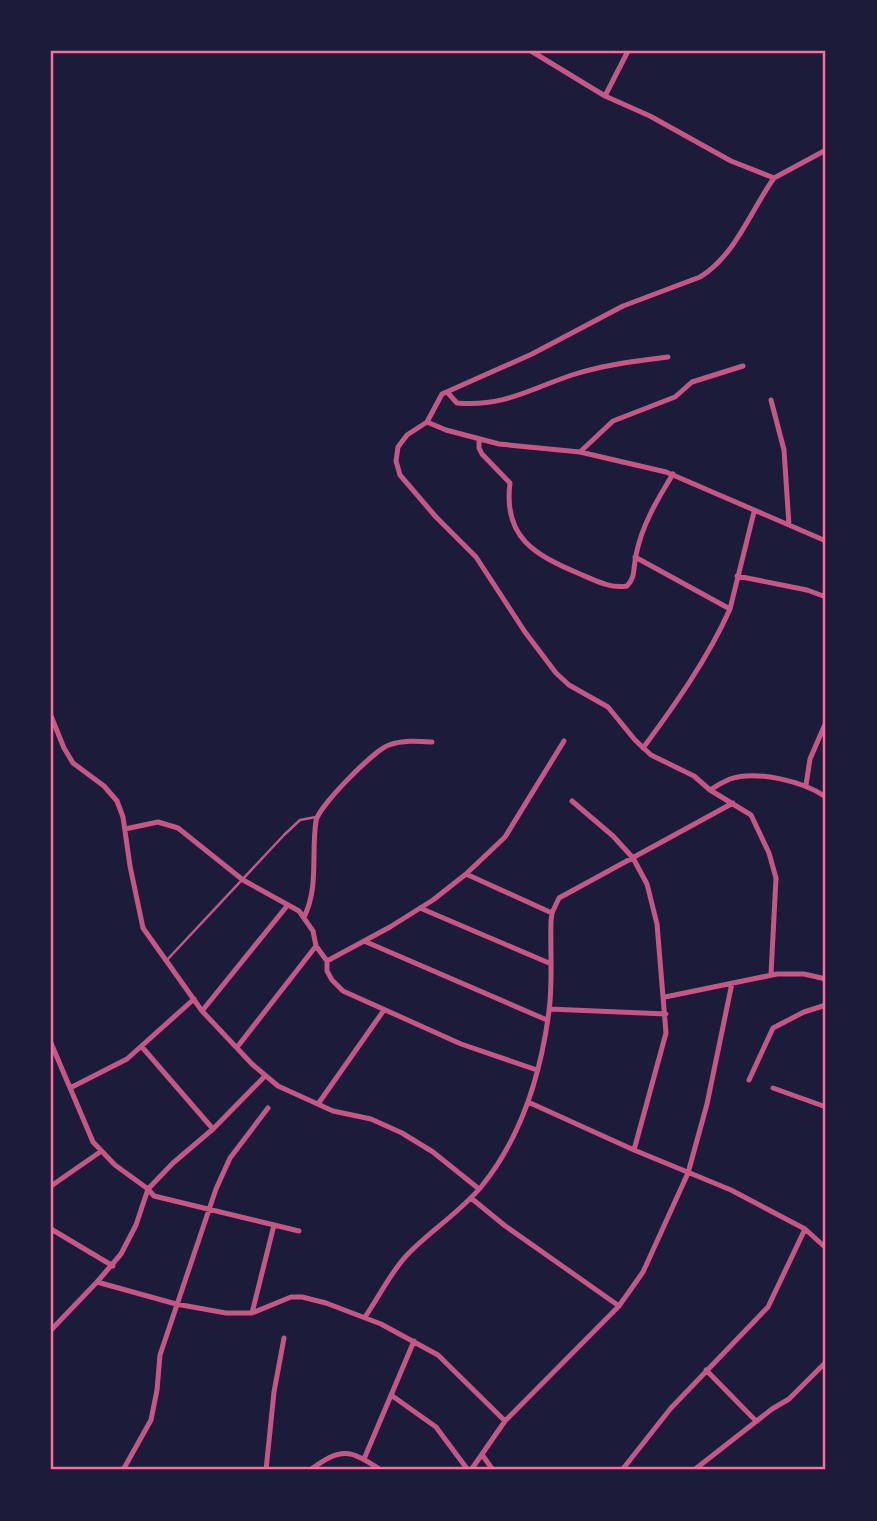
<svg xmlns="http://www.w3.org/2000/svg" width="877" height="1521" viewBox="0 0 877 1521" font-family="Helvetica,sans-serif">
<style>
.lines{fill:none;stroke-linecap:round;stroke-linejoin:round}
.service{stroke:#c65784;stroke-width:2.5}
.minor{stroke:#c65784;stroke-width:5}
.neatline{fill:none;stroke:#ff6b9d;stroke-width:2.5}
</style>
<rect width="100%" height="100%" fill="#1b1b3a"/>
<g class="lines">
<path class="service" d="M166 961 284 835 300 820 316 817"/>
<path class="minor" d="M531 51 605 96 650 116 731 161 774 178 826 150
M605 96 628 51
M774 178C751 210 735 256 700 277L623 306 532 354 442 394 427 422 446 430 499 444 580 452 666 472 826 541
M447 392 457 403C504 407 530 389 572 375 603 365 635 361 668 357
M771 400 784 450 789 525
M427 422 407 435 398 447 396 461 400 475 436 517 476 557 525 632 556 673 569 685 608 707 635 740 651 755 694 776 710 790 751 815 769 853 776 878 771 974
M479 439V448L482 454 510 483C503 538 535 555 580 574 594 580 611 589 627 586 636 577 633 567 636 555 642 525 657 500 673 474
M580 452 613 421 675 397 692 382 743 366
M635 557 730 609
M737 576 807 590 826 597
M51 716 64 748 73 763 104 786 117 801 123 817 130 866 143 928 202 1011 252 1064 278 1086 333 1111 371 1119 402 1133 433 1152 479 1189
M643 748C675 705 708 658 730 609L754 512
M806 785 810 759 826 722
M710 790C716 786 723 782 730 779 756 770 803 781 826 797
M572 801 613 836 633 858 647 884 657 924 666 1033 634 1150
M125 829 158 822 178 828 243 880 299 911 313 931 316 946 327 961V971L332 980 343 991 461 1044 537 1070
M466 874 552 913
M420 908 549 963
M304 917C319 888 311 853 316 821 318 807 374 750 389 745 403 740 417 741 432 742
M364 941 547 1020
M327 961 390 927 433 900 466 874 505 837 564 741
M665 997 777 974H804L826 979
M549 1009 666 1014
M202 1011 287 906
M51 1043 93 1142 115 1165 148 1189 154 1196 299 1231
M238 1046 316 946
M142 1047 213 1129
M749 1080 773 1028 804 1012 826 1005
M70 1088 127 1059 194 999
M773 1088 826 1107
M528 1102 634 1150 731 1190 805 1229 826 1248
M318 1104 384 1010
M51 1186 100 1152
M471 1198 504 1225 619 1306
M51 1229 113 1266
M97 1282 121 1254 136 1225 148 1189 173 1163 213 1129 265 1076
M252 1313 274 1225
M365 1317C379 1297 390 1273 407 1255 430 1231 459 1213 481 1187 521 1138 541 1073 549 1011 553 982 550 950 551 921L552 913 559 898 733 803
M51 1330 97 1282 176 1304 226 1313H252L291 1297H302L326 1303 381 1324 438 1355 505 1421
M706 1370 756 1421
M391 1395 436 1427 468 1470
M483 1456 493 1470
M364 1459 414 1341
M123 1470 151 1420 157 1390 160 1355 216 1189 230 1158 268 1108
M266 1470 274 1392 284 1338
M310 1470C342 1447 349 1449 381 1470
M471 1470 505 1421 619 1306 643 1272 688 1173 707 1104 732 983
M622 1470 671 1408 768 1307 805 1229
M694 1470 772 1409 789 1399 826 1362
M825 1470 826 1469"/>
</g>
<rect width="877" height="1521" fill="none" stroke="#1b1b3a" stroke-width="105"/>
<rect x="52" y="52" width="772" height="1416" class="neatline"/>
</svg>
